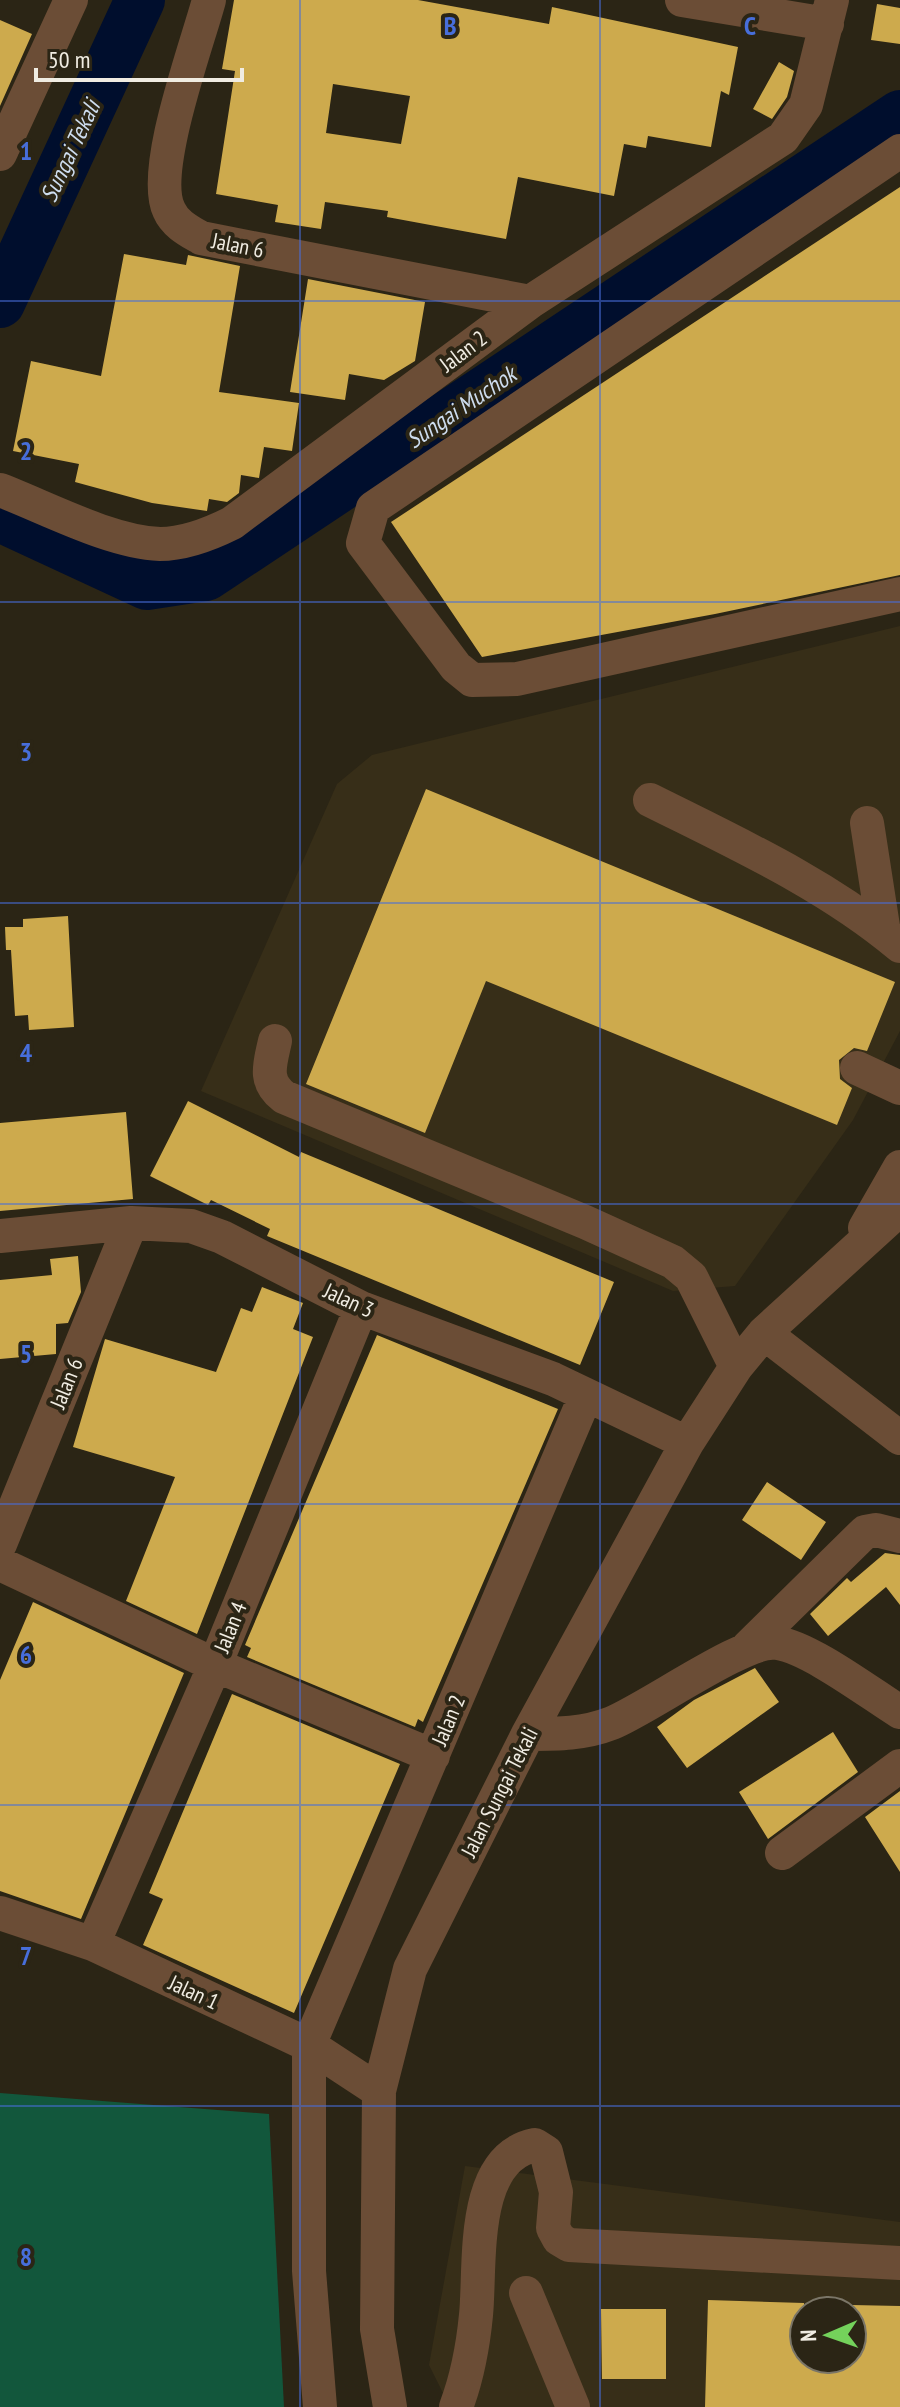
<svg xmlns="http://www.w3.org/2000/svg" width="900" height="2407" viewBox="0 0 900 2407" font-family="'PT Sans Narrow',sans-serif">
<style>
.built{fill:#372e18;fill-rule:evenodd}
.green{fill:#12573c}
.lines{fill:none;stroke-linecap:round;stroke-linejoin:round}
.river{stroke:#000e2d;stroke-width:50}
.building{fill:#cdaa4d;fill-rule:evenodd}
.minor{stroke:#6b4d36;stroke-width:34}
.grid{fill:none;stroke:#476eda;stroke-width:2;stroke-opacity:0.55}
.labels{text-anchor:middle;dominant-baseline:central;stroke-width:8;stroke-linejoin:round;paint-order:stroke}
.street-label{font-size:22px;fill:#f0ece2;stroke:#2b2515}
.water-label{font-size:24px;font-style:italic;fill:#cddcee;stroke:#2b2515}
.grid-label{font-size:26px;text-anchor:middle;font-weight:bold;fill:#476eda;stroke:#2b2515;stroke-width:8;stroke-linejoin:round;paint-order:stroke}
</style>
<rect width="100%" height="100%" fill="#2b2515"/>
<path class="built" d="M900 626V1031L853 1120 735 1286 673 1291 201 1091 337 784 372 755Z
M465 2166 900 2222V2407H450L429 2365ZM804 2311H852V2359H804Z"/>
<path class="green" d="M0 2093 269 2114 284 2407H0Z"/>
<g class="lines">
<path class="river" d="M0 303 140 0
M0 517 147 585 206 576 900 115"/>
</g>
<path class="building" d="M234 0H418L549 24 552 7 738 47 729 95 721 91 711 147 648 136 646 148 624 144 614 196 518 177 506 239 387 217 388 211 325 202 321 229 275 222 278 205 216 194 235 71 222 69ZM333 84 410 96 401 144 326 133Z
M877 4 900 8V44L871 40Z
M0 20 32 34 0 106Z
M779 62 794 71 787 97 772 119 753 109Z
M900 187V575L715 614 482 657 391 522Z
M124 254 186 265 188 255 240 266 219 392 299 403 292 451 264 447 259 478 241 475 239 493 227 502 209 499 207 511 152 503 75 482 79 464 13 451 31 361 101 376Z
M308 279 425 302 415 361 384 380 349 374 345 400 290 392Z
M426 789 895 982 867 1051 854 1048 839 1060 840 1079 852 1088 837 1125 486 981 425 1133 306 1084Z
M68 916 74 1027 29 1030 28 1015 15 1016 11 950H6L5 927H23V919Z
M188 1101 299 1157 301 1152 614 1282 580 1365 267 1236 270 1229 211 1200 208 1205 150 1176Z
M126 1112 133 1199 0 1211V1123Z
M78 1256 81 1292 68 1323 56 1324V1354L0 1359V1280L52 1275 50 1259Z
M262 1287 303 1303 293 1329 313 1337 197 1634 126 1601 175 1477 73 1447 105 1339 216 1372 241 1308 252 1312Z
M377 1335 558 1409 423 1722 418 1719 415 1727 247 1657 251 1648 245 1645Z
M767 1482 826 1522 801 1560 742 1520Z
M885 1553 900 1555V1605L886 1587 828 1636 810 1614 847 1578 851 1582Z
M33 1602 184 1673 81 1919 0 1891V1680Z
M755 1668 779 1702 687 1768 657 1727 694 1700Z
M232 1694 400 1764 294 2013 143 1945 163 1899 149 1893Z
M833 1732 858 1772 768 1839 739 1792Z
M900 1791V1872L865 1817Z
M708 2300 804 2303V2359H852V2305L900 2306V2407H705Z
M601 2309H666V2379H602Z"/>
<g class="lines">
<path class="minor" d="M209 0C197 45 150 171 169 210 175 224 189 231 201 238L530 302
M682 0 827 24
M900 151 373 508 363 543 456 667 472 680 517 679 900 594
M0 154 71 0
M0 490C47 508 110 542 160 544 184 544 212 533 232 523L530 302 783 138 806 105 832 0
M650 800C736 843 826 884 900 946
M867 823 884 933
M275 1041C270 1064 263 1081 284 1097L585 1222 673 1262 691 1277 736 1367
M857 1068 900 1088
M865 1228 900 1167
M0 1236 131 1223 191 1226 222 1237 361 1308 553 1379 687 1443
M764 1333 900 1438
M0 1544 131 1223
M0 1564 215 1665 433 1756
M748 1647 865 1532 876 1530 900 1536
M528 1734C558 1734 584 1734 612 1723 649 1708 746 1638 777 1643 809 1647 871 1694 900 1712
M782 1853 900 1766
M0 1913 93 1944 309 2045 379 2091
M93 1944 215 1665 361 1308
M526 2293 573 2407
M320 2407 309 2271V2045L586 1395
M390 2407 377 2329 379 2091 410 1969 528 1734 687 1443 736 1367 764 1333 900 1209
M456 2407C467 2378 473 2346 476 2315 481 2267 469 2158 535 2145L546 2152 556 2192 553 2228 559 2239 569 2245 900 2263"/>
</g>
<path class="grid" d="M300 0V2407M600 0V2407M0 301H900M0 602H900M0 903H900M0 1204H900M0 1504H900M0 1805H900M0 2106H900"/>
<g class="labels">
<g class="street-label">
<text transform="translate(238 245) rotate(11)">Jalan 6</text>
<text transform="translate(463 351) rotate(-37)">Jalan 2</text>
<text transform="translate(349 1300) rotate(25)">Jalan 3</text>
<text transform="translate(66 1383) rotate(-68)">Jalan 6</text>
<text transform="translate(230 1627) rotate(-68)">Jalan 4</text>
<text transform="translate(448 1720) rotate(-67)">Jalan 2</text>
<text transform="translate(499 1792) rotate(-63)">Jalan Sungai Tekali</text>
<text transform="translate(194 1992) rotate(25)">Jalan 1</text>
</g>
<g class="water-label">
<text transform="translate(70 151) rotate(-65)">Sungai Tekali</text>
<text transform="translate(461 407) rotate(-34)">Sungai Muchok</text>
</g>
</g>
<g class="grid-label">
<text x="450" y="35">B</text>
<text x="750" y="35">C</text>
<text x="26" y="160">1</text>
<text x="26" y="460">2</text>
<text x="26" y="761">3</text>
<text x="26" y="1062">4</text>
<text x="26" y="1363">5</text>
<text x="26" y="1664">6</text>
<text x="26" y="1965">7</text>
<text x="26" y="2266">8</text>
</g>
<g transform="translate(828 2335) rotate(268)"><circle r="38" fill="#2b2515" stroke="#7a7567" stroke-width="2"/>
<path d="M0-6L14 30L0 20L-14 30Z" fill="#74d25b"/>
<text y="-12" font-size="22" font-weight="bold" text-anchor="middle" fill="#f0ece2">N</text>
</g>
<path d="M36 68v12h206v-12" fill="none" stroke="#f0ece2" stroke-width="4"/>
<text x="48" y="68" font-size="24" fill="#f0ece2" stroke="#2b2515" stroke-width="6" paint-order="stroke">50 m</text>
</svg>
